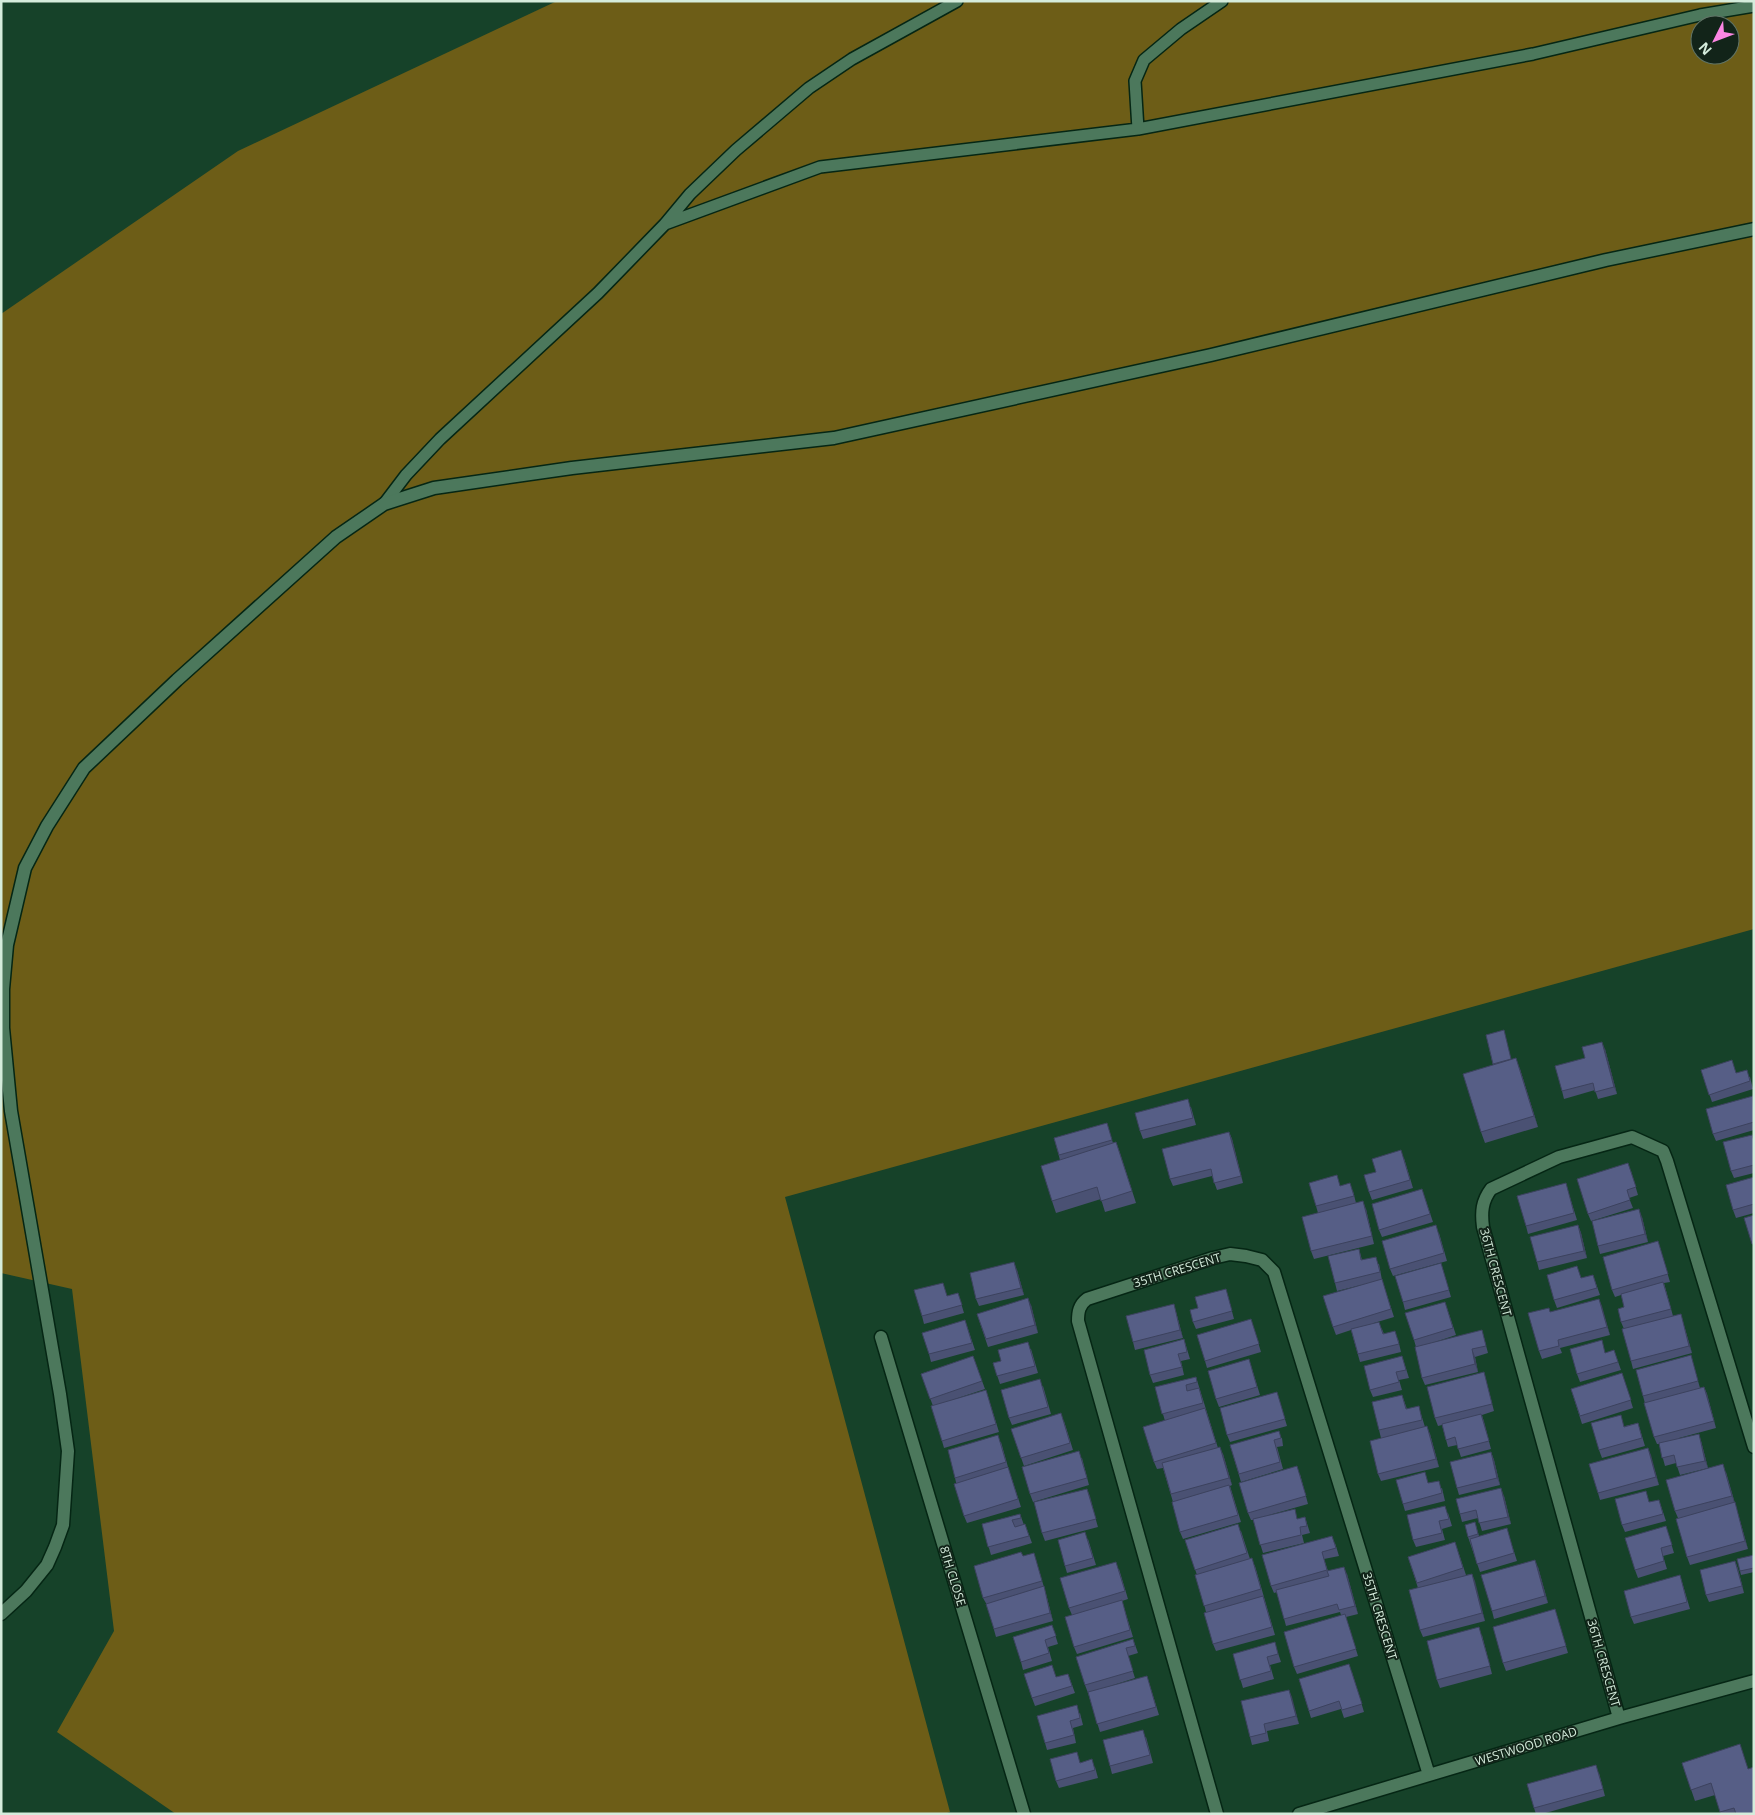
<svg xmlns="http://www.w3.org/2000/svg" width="1755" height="1815" viewBox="0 0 1755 1815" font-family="'Open Sans',sans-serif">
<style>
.forest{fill:#6d5d17;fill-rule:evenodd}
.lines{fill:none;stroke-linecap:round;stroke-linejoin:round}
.lane-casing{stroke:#052614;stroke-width:14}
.street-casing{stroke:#052614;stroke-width:15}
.lane{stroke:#4c785c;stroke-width:11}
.street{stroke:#4c785c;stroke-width:12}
.wall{fill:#4a5173}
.shaded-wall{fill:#3c425e}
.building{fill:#565e86;stroke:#3c425e}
.labels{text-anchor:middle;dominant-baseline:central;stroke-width:4;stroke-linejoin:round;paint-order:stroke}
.street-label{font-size:12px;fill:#d5ecdc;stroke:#122419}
</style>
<rect width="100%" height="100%" fill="#164229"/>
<path class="forest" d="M557 1H1754V929L785 1197 950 1812 944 1814H176L57 1732 114 1631 72 1289 1 1273V314L238 151ZM1700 25H1730V55H1700Z"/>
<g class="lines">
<defs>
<path id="lane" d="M1138 129 1135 81 1144 60 1181 29 1222 1
M665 224 820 167 1138 129 1533 54 1700 15 1754 6
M384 504 406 475 440 439 598 293 665 224 690 194 736 150 809 88 852 59 957 1"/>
<path id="street" d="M881 1337 1024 1814
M1 1614 26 1591 47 1565 55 1547 63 1525 68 1451 60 1394 11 1111 3 1028V989L7 945 25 868 47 826 84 768 177 680 336 537 384 504 434 488 572 468 834 438 1211 355 1606 260 1754 229
M1619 1718 1483 1227C1481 1212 1482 1201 1491 1189L1559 1157 1632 1137 1663 1151 1667 1161 1754 1447
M1217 1814 1078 1321C1078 1312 1079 1305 1087 1299L1213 1258 1230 1254 1246 1256 1262 1260 1274 1272 1429 1775
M1299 1814 1619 1718 1754 1681"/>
</defs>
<use href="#lane" class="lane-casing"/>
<use href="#street" class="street-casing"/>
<use href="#lane" class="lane"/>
<use href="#street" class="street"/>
</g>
<path class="wall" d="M1504 1030 1511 1060 1520 1069 1538 1127 1485 1143 1481 1132 1493 1065 1486 1035Z
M1605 1049 1617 1094 1598 1099 1595 1090 1564 1099 1562 1091 1585 1058Z
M1701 1070 1736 1073 1750 1077 1753 1089 1712 1102Z
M1754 1097V1130L1716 1141 1713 1134Z
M1191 1107 1196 1125 1143 1139 1140 1131Z
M1107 1123 1113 1143 1116 1142 1120 1153 1136 1203 1105 1212 1101 1199 1056 1213 1052 1201 1060 1160 1054 1138Z
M1229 1132 1232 1139 1243 1183 1217 1190 1212 1176 1173 1186 1170 1179Z
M1754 1139V1173L1734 1178 1731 1171Z
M1404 1158 1413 1188 1372 1200 1369 1192 1376 1172Z
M1631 1171 1638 1195 1629 1198 1633 1208 1591 1221 1588 1214Z
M1754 1177V1213L1736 1218 1733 1210Z
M1340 1186 1353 1191 1356 1203 1366 1209 1374 1244 1314 1259 1311 1251 1318 1213 1316 1206Z
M1422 1189 1433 1222 1382 1237 1379 1230Z
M1568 1191 1577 1220 1528 1234 1526 1226Z
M1642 1217 1648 1242 1600 1254 1598 1246Z
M1578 1225 1581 1233 1587 1258 1539 1270 1537 1262Z
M1439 1233 1447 1261 1393 1276 1390 1269Z
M1658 1241 1670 1282 1664 1283 1673 1316 1681 1314 1683 1322 1692 1353 1633 1369 1631 1361 1624 1329 1621 1322 1624 1307 1621 1295 1615 1297 1612 1290Z
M1359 1249 1362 1260 1379 1264 1382 1280 1394 1317 1374 1323 1382 1329 1384 1334 1398 1339 1401 1352 1360 1362 1351 1330 1336 1335 1333 1327 1361 1285 1337 1291 1335 1283Z
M1441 1263 1451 1297 1405 1310 1403 1302Z
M1017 1270 1024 1295 979 1306 976 1299Z
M1593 1275 1600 1295 1557 1308 1554 1300 1581 1278Z
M958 1293 964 1313 924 1324 922 1316 947 1296Z
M1228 1296 1234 1319 1196 1329 1193 1322 1198 1308Z
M1599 1299 1610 1335 1560 1348 1562 1353 1542 1359 1539 1351Z
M1445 1302 1456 1335 1429 1344 1482 1330 1488 1353 1475 1357 1478 1372 1425 1385 1422 1378 1416 1347 1414 1340Z
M1031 1305 1038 1333 988 1347 977 1314Z
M1176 1312 1183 1338 1135 1350 1133 1342Z
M1251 1319 1261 1352 1207 1368 1205 1361Z
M965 1320 975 1350 931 1362 929 1354Z
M1184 1339 1190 1359 1181 1361 1184 1375 1153 1383 1150 1375Z
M1031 1349 1038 1373 1000 1384 993 1363 1001 1361Z
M1614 1350 1621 1370 1580 1382 1577 1374 1606 1353Z
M973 1356 985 1389 949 1401 986 1390 999 1432 944 1448 942 1441 933 1406 921 1374Z
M1402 1356 1409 1378 1399 1380 1402 1390 1373 1397 1370 1390Z
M1249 1359 1260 1395 1219 1407 1216 1399Z
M1693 1363 1700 1388 1704 1387 1707 1394 1716 1428 1679 1438 1701 1441 1708 1468 1680 1475 1676 1463 1665 1466 1659 1444H1657L1654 1437 1643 1396Z
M1484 1372 1486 1380 1494 1411 1482 1415 1491 1449 1461 1457 1457 1445 1448 1447 1442 1425 1438 1426 1435 1418Z
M1622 1373 1633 1408 1582 1424 1571 1389Z
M1196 1377 1218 1448 1223 1454 1232 1485 1230 1486 1241 1522 1183 1539 1180 1532 1173 1502 1163 1468 1157 1469 1154 1462 1165 1421 1155 1387Z
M1043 1386 1051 1414 1012 1425 1009 1418Z
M1402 1395 1407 1409 1421 1414 1425 1427 1430 1434 1439 1467 1381 1481 1378 1474 1381 1438 1379 1430Z
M1279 1399 1287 1426 1230 1442 1227 1435Z
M1064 1421 1073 1450 1024 1466 1011 1429Z
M1638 1423 1645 1446 1602 1458 1599 1450 1625 1426Z
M1282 1438 1283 1446 1277 1447 1283 1469 1241 1482 1230 1445Z
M1001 1442 1008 1467 1021 1507 967 1523 964 1516 955 1478Z
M1648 1448 1659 1485 1600 1500 1598 1493Z
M1491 1452 1494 1460 1500 1485 1459 1495 1457 1488Z
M1082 1458 1089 1485 1033 1502 1030 1494Z
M1726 1472 1748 1549 1690 1565 1687 1557 1678 1518 1675 1511Z
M1300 1474 1308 1504 1269 1515 1298 1519 1305 1517 1310 1533 1302 1535 1304 1543 1263 1553 1253 1520H1251L1248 1513Z
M1442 1488 1445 1501 1405 1511 1403 1504Z
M1087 1489 1098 1527 1045 1541 1042 1533Z
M1504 1496 1511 1524 1482 1531 1478 1518 1462 1522 1460 1514Z
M1659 1500 1666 1521 1625 1532 1622 1525 1650 1502Z
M1448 1513 1452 1526 1442 1529 1445 1540 1416 1547 1413 1540Z
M1020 1514 1024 1525 1025 1524 1032 1543 991 1555 982 1524Z
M1475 1522 1479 1536H1509L1517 1561 1480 1572 1468 1537Z
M1666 1526 1674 1553 1663 1556 1667 1569 1638 1578 1635 1570Z
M1241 1531 1250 1559 1255 1566 1275 1635 1216 1651 1213 1644 1206 1612 1197 1575 1185 1540Z
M1088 1539 1096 1565 1067 1573 1065 1566Z
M1455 1542 1466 1575 1472 1574 1485 1621 1423 1637 1420 1630 1418 1588 1408 1557Z
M1335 1543 1339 1556 1324 1559 1328 1571 1347 1574 1358 1614 1346 1617 1358 1656 1297 1674 1294 1667 1341 1615 1340 1612 1286 1626 1277 1592 1274 1593 1271 1586Z
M1754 1555V1572L1741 1575 1740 1571Z
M1023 1556 1036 1560 1046 1594 1053 1621 996 1637 987 1605 983 1598Z
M1735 1561 1738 1569 1744 1593 1709 1602 1706 1595Z
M1538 1567 1548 1603 1494 1619 1492 1611Z
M1119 1569 1128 1599 1122 1601 1133 1637 1077 1654 1074 1647 1072 1615 1069 1608Z
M1680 1575 1690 1609 1634 1624 1631 1617Z
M1555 1609 1568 1653 1506 1671 1503 1663Z
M1052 1625 1058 1644 1048 1647 1052 1661 1023 1670 1021 1662Z
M1482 1635 1492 1674 1440 1688 1437 1680Z
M1133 1639 1138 1653 1128 1656 1135 1678 1098 1690 1147 1676 1159 1715 1100 1732 1088 1693 1085 1685Z
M1277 1650 1281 1662 1270 1665 1274 1679 1243 1688 1233 1654Z
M1352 1672 1364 1712 1344 1718 1341 1709 1311 1718 1299 1679Z
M1068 1674 1075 1693 1035 1706 1032 1698 1057 1677Z
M1289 1690 1299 1724 1267 1731 1269 1741 1252 1745 1250 1737Z
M1080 1713 1083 1725 1073 1728 1076 1743 1047 1750 1045 1743Z
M1146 1737 1153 1763 1112 1774 1110 1766Z
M1081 1762 1095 1767 1098 1778 1059 1788 1056 1781Z
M1682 1763 1749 1769 1754 1814H1721L1715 1795 1695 1801Z
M1599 1773 1605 1796 1542 1814H1536L1534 1808Z"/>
<path class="shaded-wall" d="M1602 1042 1605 1049 1617 1094 1614 1087Z
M1516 1058 1520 1069 1538 1127 1534 1116Z
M1229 1132 1232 1139 1243 1183 1241 1176Z
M1363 1201 1366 1209 1374 1244 1372 1236Z
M1639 1209 1642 1217 1648 1242 1645 1234Z
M1578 1225 1581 1233 1587 1258 1584 1251Z
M1014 1262 1017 1270 1024 1295 1021 1288Z
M1028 1298 1031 1305 1038 1333 1035 1325Z
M1599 1299 1602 1306 1610 1335 1607 1327Z
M1174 1304 1176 1312 1183 1338 1180 1330Z
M1681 1314 1683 1322 1692 1353 1689 1346Z
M1472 1349 1475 1357 1478 1372 1475 1364Z
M1704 1387 1707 1394 1716 1428 1714 1421Z
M1481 1414 1484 1421 1491 1449 1489 1441Z
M1427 1426 1430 1434 1439 1467 1436 1459Z
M1699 1434 1701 1441 1708 1468 1705 1461Z
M1220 1447 1223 1454 1232 1485 1229 1478Z
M1648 1448 1651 1455 1659 1485 1656 1477Z
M1491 1452 1494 1460 1500 1485 1497 1478Z
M1723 1464 1737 1510 1748 1549 1745 1541Z
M1501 1488 1504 1496 1511 1524 1508 1517Z
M1087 1489 1090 1496 1098 1527 1096 1519Z
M1535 1560 1538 1567 1548 1603 1545 1596Z
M1735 1561 1738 1569 1744 1593 1742 1586Z
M1344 1567 1347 1574 1358 1614 1355 1606Z
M1472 1574 1475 1581 1485 1621 1482 1613Z
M1044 1586 1046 1594 1053 1621 1050 1613Z
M1289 1690 1292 1697 1299 1724 1296 1716Z"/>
<path class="building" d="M1504 1030 1511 1059 1493 1064 1486 1035Z
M1602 1042 1614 1087 1595 1092 1593 1083 1562 1091 1555 1066 1585 1058 1582 1047Z
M1516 1058 1534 1116 1481 1132 1463 1074Z
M1732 1060 1736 1073 1747 1070 1750 1081 1709 1095 1701 1070Z
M1753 1096 1754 1122 1713 1134 1706 1109Z
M1188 1099 1193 1118 1140 1131 1135 1113Z
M1107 1123 1112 1140 1059 1155 1054 1138Z
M1229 1132 1241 1176 1214 1183 1211 1169 1170 1179 1162 1149Z
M1752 1135 1754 1141V1165L1731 1171 1723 1142Z
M1116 1142 1132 1191 1101 1201 1097 1187 1052 1201 1041 1166Z
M1401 1150 1410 1180 1369 1192 1364 1175 1376 1172 1372 1159Z
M1628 1163 1636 1187 1627 1190 1630 1200 1588 1214 1577 1179Z
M1337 1175 1340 1186 1350 1183 1354 1196 1316 1206 1309 1183Z
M1754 1177V1204L1733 1210 1726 1185Z
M1566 1183 1574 1213 1526 1226 1517 1196Z
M1422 1189 1430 1214 1379 1230 1372 1204Z
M1363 1201 1372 1236 1311 1251 1302 1217Z
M1639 1209 1645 1234 1598 1246 1592 1221Z
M1754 1215V1244H1752L1744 1218Z
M1436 1225 1444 1253 1390 1269 1382 1241Z
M1578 1225 1584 1251 1537 1262 1530 1237Z
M1658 1241 1668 1274 1612 1290 1603 1257Z
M1359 1249 1361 1260 1376 1257 1380 1272 1335 1283 1328 1256Z
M1014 1262 1021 1288 976 1299 970 1273Z
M1441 1263 1449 1290 1403 1302 1395 1276Z
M1577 1266 1581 1278 1593 1275 1597 1288 1554 1300 1547 1275Z
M1382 1279 1391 1309 1333 1327 1323 1296Z
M1663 1282 1671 1309 1621 1322 1618 1309 1624 1307 1621 1294Z
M943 1283 947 1296 958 1293 962 1305 922 1316 914 1290Z
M1226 1289 1232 1311 1193 1322 1190 1310 1198 1308 1195 1297Z
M1028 1298 1035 1325 986 1339 977 1314Z
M1599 1299 1607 1327 1558 1340 1559 1346 1539 1351 1528 1313 1549 1308 1550 1312Z
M1445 1302 1453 1328 1414 1340 1405 1313Z
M1174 1304 1180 1330 1133 1342 1126 1316Z
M1681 1314 1689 1346 1631 1361 1622 1329Z
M1251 1319 1259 1344 1205 1361 1197 1335Z
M965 1320 972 1343 929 1354 922 1333Z
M1379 1322 1383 1334 1395 1331 1399 1344 1358 1354 1351 1329Z
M1482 1330 1486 1346 1472 1349 1475 1364 1422 1378 1415 1347Z
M1184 1339 1187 1352 1178 1354 1182 1367 1150 1375 1144 1350Z
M1602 1340 1605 1353 1614 1350 1618 1362 1577 1374 1570 1349Z
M1028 1342 1035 1366 997 1376 993 1363 1001 1361 998 1350Z
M1691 1355 1698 1381 1643 1396 1636 1370Z
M973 1356 982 1381 930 1399 921 1374Z
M1402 1356 1406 1370 1396 1372 1399 1382 1370 1390 1364 1366Z
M1249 1359 1257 1387 1216 1399 1208 1371Z
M1484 1372 1492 1404 1435 1418 1427 1387Z
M1622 1373 1631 1400 1580 1416 1571 1389Z
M1196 1377 1197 1382 1186 1385 1187 1391 1199 1388 1203 1403 1162 1414 1155 1387Z
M1040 1379 1048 1407 1009 1418 1001 1390Z
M1704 1387 1714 1421 1654 1437 1644 1403Z
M986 1390 996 1424 942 1441 931 1406Z
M1277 1392 1285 1419 1227 1435 1220 1408Z
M1402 1395 1406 1409 1419 1406 1422 1420 1379 1430 1372 1402Z
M1205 1408 1216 1443 1154 1462 1143 1427Z
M1061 1413 1070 1443 1021 1458 1011 1429Z
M1481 1414 1489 1441 1458 1449 1455 1437 1446 1440 1442 1424Z
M1621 1415 1624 1427 1638 1423 1642 1438 1599 1450 1591 1423Z
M1427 1426 1436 1459 1378 1474 1370 1441Z
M1279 1431 1281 1438 1274 1440 1280 1462 1239 1474 1230 1445Z
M1699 1434 1705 1461 1677 1467 1674 1455 1662 1458 1659 1443Z
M998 1435 1006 1462 955 1478 948 1450Z
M1220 1447 1229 1478 1171 1494 1162 1463Z
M1648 1448 1656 1477 1598 1493 1589 1464Z
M1079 1451 1087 1478 1030 1494 1022 1467Z
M1491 1452 1497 1478 1457 1488 1450 1462Z
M1723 1464 1732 1496 1675 1511 1666 1480Z
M1297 1466 1306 1496 1248 1513 1239 1483Z
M1008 1467 1018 1499 964 1516 954 1484Z
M1425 1472 1428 1483 1439 1481 1442 1493 1403 1504 1396 1480Z
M1229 1485 1238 1515 1180 1532 1172 1502Z
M1501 1488 1508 1517 1479 1523 1476 1510 1460 1514 1456 1499Z
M1087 1489 1096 1519 1042 1533 1034 1502Z
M1646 1491 1649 1502 1659 1500 1663 1514 1622 1525 1615 1499Z
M1735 1502 1745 1541 1687 1557 1676 1519Z
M1445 1506 1449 1519 1439 1521 1442 1533 1413 1540 1407 1515Z
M1295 1509 1297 1519 1305 1517 1307 1526 1300 1527 1301 1535 1260 1545 1253 1519Z
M1020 1514 1021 1518 1012 1520 1015 1527 1025 1524 1029 1536 988 1547 982 1524Z
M1475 1522 1478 1534 1468 1537 1465 1525Z
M1238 1524 1247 1553 1195 1570 1185 1540Z
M1666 1526 1672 1545 1661 1548 1664 1561 1635 1570 1625 1538Z
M1507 1528 1514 1553 1477 1564 1470 1539Z
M1085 1532 1093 1558 1065 1566 1058 1540Z
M1332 1536 1336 1548 1322 1552 1327 1570 1271 1586 1262 1555Z
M1455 1542 1463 1568 1417 1583 1408 1557Z
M1021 1552 1023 1556 1034 1553 1042 1581 983 1598 974 1566Z
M1754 1555V1568L1740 1571 1737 1559Z
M1252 1558 1261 1589 1204 1606 1195 1575Z
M1535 1560 1545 1596 1492 1611 1481 1575Z
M1735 1561 1742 1586 1706 1595 1700 1570Z
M1116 1562 1125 1591 1069 1608 1060 1578Z
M1344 1567 1355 1606 1339 1610 1337 1604 1284 1619 1276 1590 1329 1576 1327 1571Z
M1472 1574 1482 1613 1420 1630 1409 1590Z
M1680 1575 1687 1602 1631 1617 1624 1591Z
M1044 1586 1050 1613 994 1629 986 1604Z
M1263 1596 1272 1627 1213 1644 1204 1613Z
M1122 1600 1130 1630 1074 1647 1065 1617Z
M1555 1609 1566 1646 1503 1663 1493 1627Z
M1345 1614 1356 1649 1294 1667 1284 1632Z
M1052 1625 1056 1636 1045 1640 1049 1653 1021 1662 1013 1637Z
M1479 1627 1490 1666 1437 1680 1427 1641Z
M1133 1639 1135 1646 1126 1648 1133 1671 1085 1685 1076 1657Z
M1275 1642 1278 1654 1267 1657 1271 1671 1240 1680 1233 1654Z
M1349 1664 1362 1704 1342 1710 1339 1701 1309 1711 1299 1679Z
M1052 1665 1056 1677 1068 1674 1072 1686 1032 1698 1024 1674Z
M1147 1676 1156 1707 1097 1724 1088 1692Z
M1289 1690 1296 1716 1264 1724 1266 1733 1250 1737 1241 1701Z
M1077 1705 1080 1718 1070 1721 1074 1735 1045 1743 1037 1716Z
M1143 1730 1150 1755 1110 1766 1103 1740Z
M1740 1744 1748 1769 1754 1767V1814H1736L1734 1808 1720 1812 1711 1783 1691 1790 1682 1763Z
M1077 1752 1080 1763 1092 1759 1095 1770 1056 1781 1050 1759Z
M1596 1765 1603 1789 1534 1808 1527 1784Z"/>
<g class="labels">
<g class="street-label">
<text transform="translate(1177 1270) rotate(-17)">35TH CRESCENT</text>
<text transform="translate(1496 1272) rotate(75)">36TH CRESCENT</text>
<text transform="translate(953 1576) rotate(73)">8TH CLOSE</text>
<text transform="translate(1380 1616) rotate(73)">35TH CRESCENT</text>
<text transform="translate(1604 1663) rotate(74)">36TH CRESCENT</text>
<text transform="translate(1526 1746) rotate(-17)">WESTWOOD ROAD</text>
</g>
</g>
<rect width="1755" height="1815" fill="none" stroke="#d5ecdc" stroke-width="5"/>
<g transform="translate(1715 40) rotate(228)"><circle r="24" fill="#122419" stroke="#607467"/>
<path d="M0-4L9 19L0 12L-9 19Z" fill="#fc86e3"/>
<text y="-8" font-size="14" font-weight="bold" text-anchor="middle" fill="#d5ecdc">N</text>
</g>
</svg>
